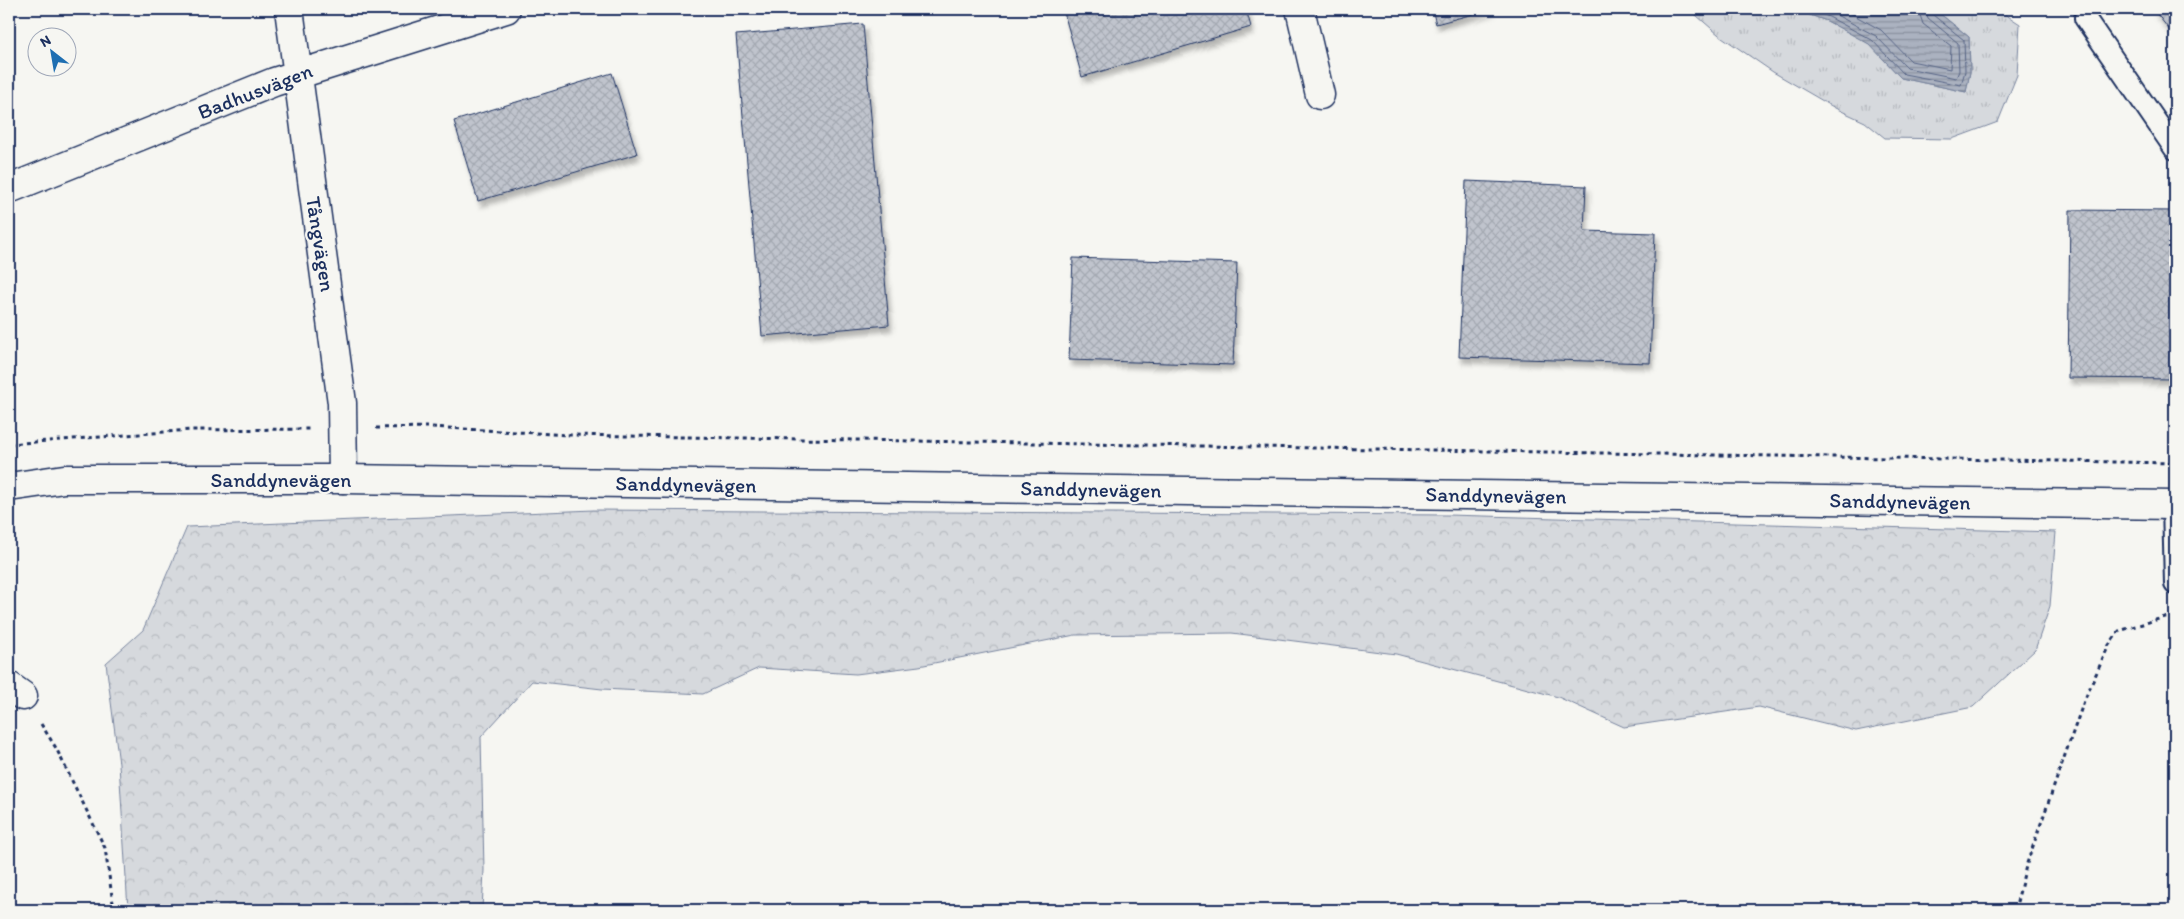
<svg xmlns="http://www.w3.org/2000/svg" width="2184" height="919" viewBox="0 0 2184 919" font-family="Itim,sans-serif">
<style>
.grass{fill:url(#grass-tufts);stroke:#78849e}
.forest{fill:url(#forest-crowns);stroke:#78849e}
.water{fill:url(#water-rules);stroke:#717e99}
.lines{fill:none;stroke-linecap:round;stroke-linejoin:round}
.shore{stroke:#556385;stroke-width:1}
.building{fill:url(#building-cross-hatch);stroke:#1b2f5e;filter:url(#shadow)}
.service-casing{stroke:#1b2f5e;stroke-width:24}
.minor-casing{stroke:#1b2f5e;stroke-width:31}
.tertiary-casing{stroke:#1b2f5e;stroke-width:31}
.path{stroke:#1b2f5e;stroke-width:3;stroke-dasharray:4 4;stroke-linecap:butt}
.service{stroke:#f6f6f2;stroke-width:20}
.minor{stroke:#f6f6f2;stroke-width:28}
.tertiary{stroke:#f6f6f2;stroke-width:28}
.labels{text-anchor:middle;dominant-baseline:central;stroke-width:4.5;stroke-linejoin:round;paint-order:stroke}
.street-label{font-size:21px;fill:#1b2f5e;stroke:#f6f6f2}
</style>
<defs>
<pattern id="grass-tufts" width="24" height="20" patternUnits="userSpaceOnUse" patternTransform="scale(1.25)"><rect width="24" height="20" fill="#d6d9dd"/><path d="M3 7l-1-3M5 7V3M7 7l1-3M15 17l-1-3M17 17v-4M19 17l1-3" fill="none" stroke="#b7bbc0"/></pattern>
<pattern id="forest-crowns" width="20" height="18" patternUnits="userSpaceOnUse" patternTransform="scale(1.25)"><rect width="20" height="18" fill="#d6d9dd"/><path d="M2 6a3 3 0 1 1 6 0M12 15a3 3 0 1 1 6 0" fill="none" stroke="#b7bbc0"/></pattern>
<pattern id="water-rules" width="6" height="5" patternUnits="userSpaceOnUse" patternTransform="scale(1.25)"><rect width="6" height="5" fill="#abb2c0"/><path d="M0 2.5h6" fill="none" stroke="#8a919f"/></pattern>
<pattern id="building-cross-hatch" width="8" height="8" patternUnits="userSpaceOnUse" patternTransform="scale(1.25)"><rect width="8" height="8" fill="#c0c4cd"/><path d="M0 0l8 8M0 8l8-8" fill="none" stroke="#a4a9b2"/></pattern>
<filter id="shadow"><feDropShadow dx="3" dy="5.5" stdDeviation="2.5" flood-color="#0004"/></filter>
</defs>
<rect width="100%" height="100%" fill="#f6f6f2"/>
<filter id="ink" filterUnits="userSpaceOnUse"><feTurbulence type="fractalNoise" baseFrequency=".02" numOctaves="2"/><feDisplacementMap in="SourceGraphic" scale="10" xChannelSelector="R" yChannelSelector="G"/><feConvolveMatrix kernelMatrix="1 2 1 2 8 2 1 2 1" color-interpolation-filters="sRGB"/></filter>
<g filter="url(#ink)">
<path class="grass" d="M1689 9H1793L1827 21 1870 44 1901 78 1966 92 1970 72 1969 37 1934 9H1997L2020 24 2017 75 1998 122 1952 139 1885 138 1865 122 1835 108 1773 72 1719 35Z"/>
<path class="forest" d="M594 510 1448 515 2056 532 2050 606 2035 650 1973 707 1856 731 1759 707 1624 727 1558 697 1396 654 1232 633 1075 635 919 666 856 674 759 668 703 694 602 689 532 681 481 737 484 870 482 910H128L119 764 106 663 143 630 187 527Z"/>
<path class="water" d="M1793 9H1934L1969 37 1970 72 1966 92 1901 78 1869 44 1827 21Z"/>
<g class="lines">
<path class="shore" d="M1807 9 1829 17 1872 40 1904 74 1961 85 1965 71 1964 40 1933 15 1931 9
M1825 9 1876 36 1907 68 1956 78 1959 71 1958 43 1928 18 1925 9
M1843 9 1881 30 1911 61 1950 69 1951 46 1923 24 1918 9"/>
</g>
<path class="building" d="M1063 9H1246L1251 27 1082 77Z
M1432 9H1492L1436 24Z
M2153 9H2175V37Z
M863 24 889 325 762 336 736 35Z
M612 73 637 154 478 201 454 121Z
M1466 181 1586 186 1584 231 1655 233 1650 363 1459 357Z
M2070 210 2175 211V379L2068 378Z
M1073 258 1237 263 1233 365 1069 360Z"/>
<g class="lines">
<defs>
<path id="service" d="M2085 18 2175 149
M2173 505 2175 584"/>
<path id="minor" d="M289 9 342 403 343 479
M1300 9 1320 95
M9 189 274 82 506 9
M9 686 23 696"/>
<path id="tertiary" d="M9 487 64 479H343L2175 505"/>
</defs>
<use href="#service" class="service-casing"/>
<use href="#minor" class="minor-casing"/>
<use href="#tertiary" class="tertiary-casing"/>
<path class="path" d="M376 428 430 427 570 435 2175 463
M9 444 191 430 310 429
M41 724 56 748 105 848 114 910
M2015 910 2026 866 2084 701 2109 645 2119 631 2172 615"/>
<use href="#service" class="service"/>
<use href="#minor" class="minor"/>
<use href="#tertiary" class="tertiary"/>
</g>
</g>
<g class="labels">
<g class="street-label">
<text transform="translate(255 91) rotate(-21)">Badhusvägen</text>
<text transform="translate(321 244) rotate(81)">Tångvägen</text>
<text x="281" y="479">Sanddynevägen</text>
<text transform="translate(686 484) rotate(1)">Sanddynevägen</text>
<text transform="translate(1091 489) rotate(1)">Sanddynevägen</text>
<text transform="translate(1496 495) rotate(1)">Sanddynevägen</text>
<text transform="translate(1900 501) rotate(1)">Sanddynevägen</text>
</g>
</g>
<rect width="2184" height="919" fill="none" stroke="#f6f6f2" stroke-width="30"/>
<rect x="15" y="15" width="2154" height="889" fill="none" stroke="#1b2f5e" stroke-width="2" filter="url(#ink)"/>
<g transform="translate(52 52) rotate(329)"><circle r="24" fill="#f6f6f2" stroke="#9ea6b7"/>
<path d="M0-4L9 19L0 12L-9 19Z" fill="#1f6fb2"/>
<text y="-8" font-size="14" font-weight="bold" text-anchor="middle" fill="#1b2f5e">N</text>
</g>
</svg>
